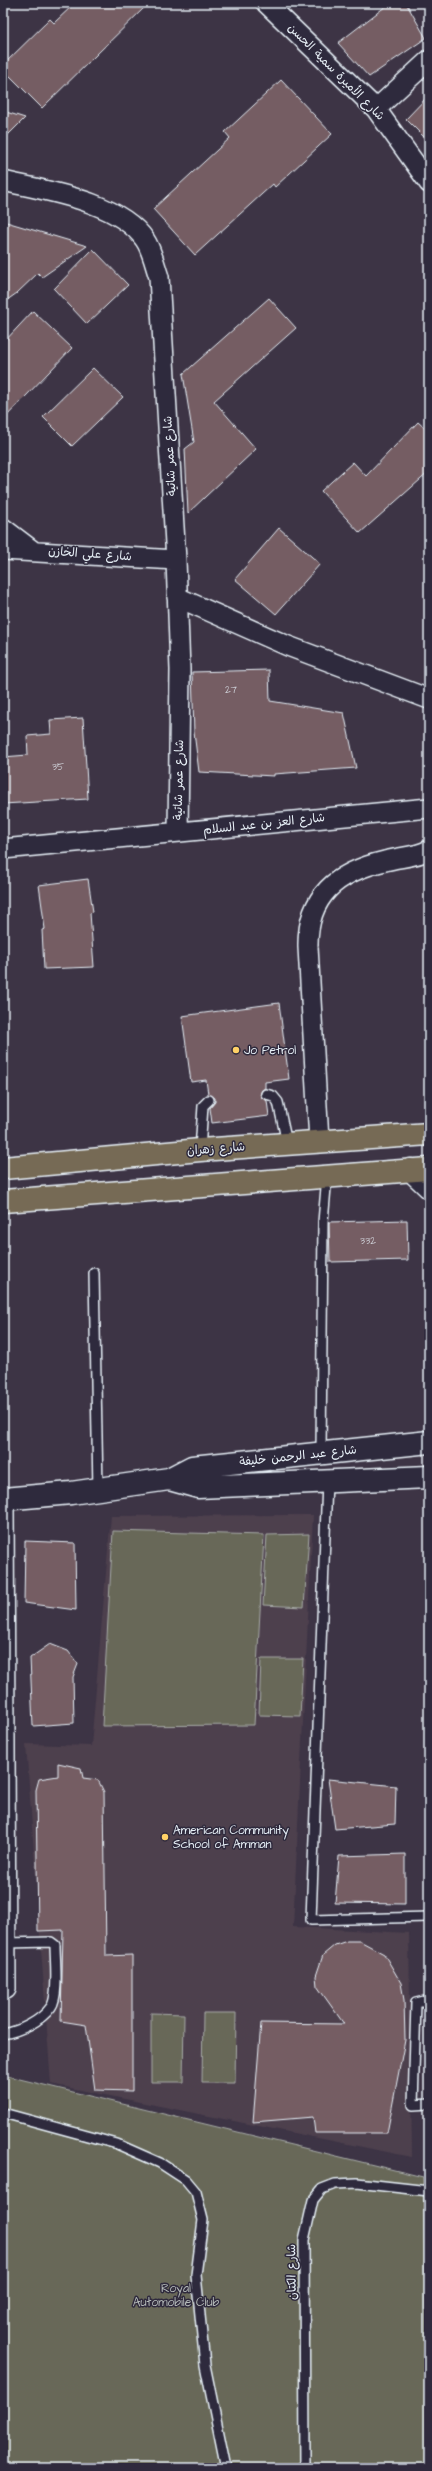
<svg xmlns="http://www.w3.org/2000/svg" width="432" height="2471" viewBox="0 0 432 2471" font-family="'Architects Daughter','Playpen Sans Arabic',sans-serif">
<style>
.built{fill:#4e404e}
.green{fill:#676859;stroke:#a8aca8}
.building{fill:#745d64;stroke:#e8f1f8}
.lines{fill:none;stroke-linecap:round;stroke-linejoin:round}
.service-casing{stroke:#e8f1f8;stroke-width:12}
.minor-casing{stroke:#e8f1f8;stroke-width:22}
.tertiary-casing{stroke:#e8f1f8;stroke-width:25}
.primary-casing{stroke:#e8f1f8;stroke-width:25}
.service{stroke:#2f2a3d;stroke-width:9}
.minor{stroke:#2f2a3d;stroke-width:19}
.tertiary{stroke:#2f2a3d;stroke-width:22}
.primary{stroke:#766a55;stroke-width:22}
.poi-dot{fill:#ffd166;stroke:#2f2a3d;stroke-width:1.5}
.labels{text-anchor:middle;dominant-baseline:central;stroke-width:3;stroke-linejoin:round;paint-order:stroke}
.number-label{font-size:10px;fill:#cbccd3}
.street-label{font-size:12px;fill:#e8f1f8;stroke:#2f2a3d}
.poi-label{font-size:12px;fill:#e8f1f8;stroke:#2f2a3d;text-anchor:start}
.park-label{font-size:12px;fill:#b4bab8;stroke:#2f2a3d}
</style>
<rect width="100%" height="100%" fill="#3d3445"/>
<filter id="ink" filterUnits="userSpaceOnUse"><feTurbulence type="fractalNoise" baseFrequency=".025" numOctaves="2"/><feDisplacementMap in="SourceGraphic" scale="8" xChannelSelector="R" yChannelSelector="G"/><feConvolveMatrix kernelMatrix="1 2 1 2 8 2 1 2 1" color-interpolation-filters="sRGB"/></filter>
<g filter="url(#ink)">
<path class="built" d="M313 1515 293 1927 409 1933 412 2157 51 2084 26 1744 91 1746 111 1516Z"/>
<path class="green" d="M113 1531 264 1535 254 1725 102 1726Z
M309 1534 304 1607 263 1605 267 1535Z
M261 1659H303L300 1716 259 1715Z
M151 2013 184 2014 183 2082H151Z
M203 2013H236L235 2083H202Z
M3 2075 423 2177 429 2468H3Z"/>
<path class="building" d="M75 3H149L42 108 3 69V65L50 19 54 23Z
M390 3H406L426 38 369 77 338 43Z
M281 80 332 134 275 187 273 184 195 255 153 209 230 138 225 132Z
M429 95V142L406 119Z
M3 111 25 118 3 140Z
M3 221 87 246 42 277 38 273 17 293 3 303Z
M93 249 128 285 87 324 54 289Z
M269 298 296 328 214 401 256 449 188 513 185 449 194 442 183 374Z
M33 311 72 348 3 420V343Z
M93 368 123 397 72 446 43 417Z
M418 422 429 432V472L360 533 321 491 353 462 366 476Z
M279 528 320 564 276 614 235 579Z
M269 670 270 701 344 713 356 768 274 774V776L199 772 194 732 192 672Z
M83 718 88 799 3 804V757L28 755 27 736 51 734 50 720Z
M88 879 93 912 90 913 94 967 44 969 42 930 45 929 39 885Z
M279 1003 289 1079 265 1082V1088L262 1090 260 1095 267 1101 269 1116 212 1123 210 1108 215 1102V1098L208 1094 206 1080 191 1082 182 1016Z
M407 1220 408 1260 330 1262 329 1222Z
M25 1541 75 1543 76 1610 24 1603Z
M50 1644 68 1651 78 1664 73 1677 74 1723 33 1726 30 1658Z
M58 1763 81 1768 83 1778 98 1780 104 1792 106 1956 132 1955V2091L95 2090 86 2025 61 2021 63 1930 38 1931 36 1790 39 1779 58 1776Z
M328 1779 396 1786 395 1824 335 1829Z
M405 1854V1904L335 1903 339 1856Z
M347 1941H360L384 1954 401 1983 404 2000 405 2040 387 2133H315L313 2117 253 2122 261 2023 344 2024 317 1986 316 1976 323 1955 335 1945Z"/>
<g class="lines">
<defs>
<path id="service" d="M266 1094 273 1096 278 1102 287 1143
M200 1150 203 1106 209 1100
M94 1273 98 1490
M321 1454 323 1222 327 1176
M327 1481 311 1920 429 1917
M429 2000 416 2003 413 2105 429 2104
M3 2034C20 2031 40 2022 51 2007 59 1996 55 1960 55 1945L51 1942 6 1943
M3 2113 117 2144 160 2163 186 2180 196 2192 203 2220 196 2275 205 2365 226 2468
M305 2468 304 2240 313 2200 322 2189 335 2184 357 2183 429 2191"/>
<path id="minor" d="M266 3 376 109 429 183
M376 109 429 60
M3 181C46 191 119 201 145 240 152 250 155 266 159 277L176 560 180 670 178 832
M3 528 32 550
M3 550 176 560
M177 597 288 646 429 699
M3 849 429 808
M319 1141 308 947C307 896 337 872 385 861 399 857 416 857 429 850
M4 1499 6 1989"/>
<path id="tertiary" d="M411 1170 429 1187
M169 1479 198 1487 429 1477
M3 1499 71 1493 169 1479 192 1467 429 1442"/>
<path id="primary" d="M3 1168 200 1150 429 1134
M3 1201 429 1169"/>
</defs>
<use href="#service" class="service-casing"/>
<use href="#minor" class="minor-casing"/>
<use href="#tertiary" class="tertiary-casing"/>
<use href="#primary" class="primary-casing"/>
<use href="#service" class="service"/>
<use href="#minor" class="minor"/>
<use href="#tertiary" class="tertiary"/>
<use href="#primary" class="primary"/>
</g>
</g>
<g class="poi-dot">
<circle cx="236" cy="1050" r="4"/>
<circle cx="165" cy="1837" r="4"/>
</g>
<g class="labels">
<g class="number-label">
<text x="231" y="690">27</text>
<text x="58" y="767">35</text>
<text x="368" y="1241">332</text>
</g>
<g class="street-label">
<text transform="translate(336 72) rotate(45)">شارع الأميرة سمية الحسن</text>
<text transform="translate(170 456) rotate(-93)">شارع عمر شاتية</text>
<text transform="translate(90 554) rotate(4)">شارع علي الخازن</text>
<text transform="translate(179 780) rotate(-89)">شارع عمر شاتية</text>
<text transform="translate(264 824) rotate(-6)">شارع العز بن عبد السلام</text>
<text transform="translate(216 1149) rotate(-4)">شارع زهران</text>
<text transform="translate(298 1456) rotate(-6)">شارع عبد الرحمن خليفة</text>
<text transform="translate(292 2272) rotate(-91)">شارع الكتان</text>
</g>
<g class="poi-label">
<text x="244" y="1050">Jo Petrol</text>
<text x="173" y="1830">American Community<tspan x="173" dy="14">School of Amman</tspan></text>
</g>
<g class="park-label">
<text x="176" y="2288">Royal<tspan x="176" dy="14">Automobile Club</tspan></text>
</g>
</g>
<rect width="432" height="2471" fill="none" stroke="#2f2a3d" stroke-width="16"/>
<rect x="8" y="8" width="416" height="2455" fill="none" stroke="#e8f1f8" stroke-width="1.5" filter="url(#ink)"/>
</svg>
